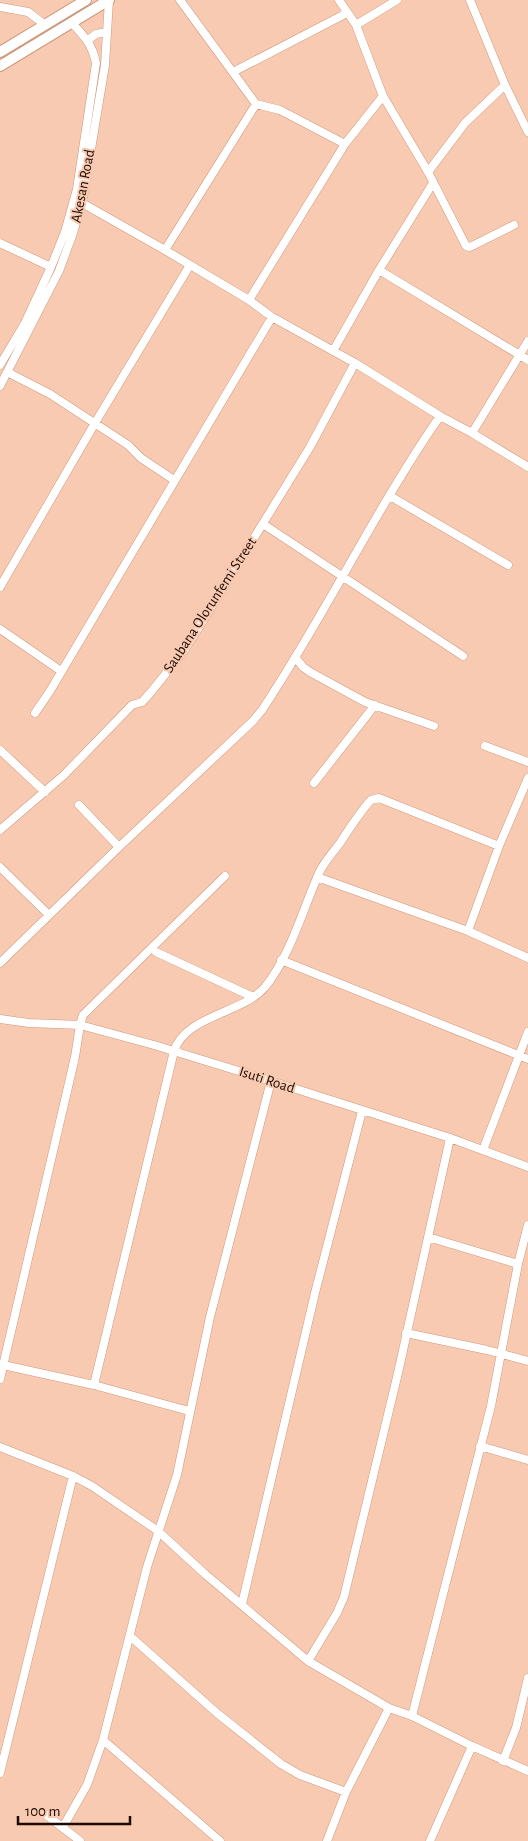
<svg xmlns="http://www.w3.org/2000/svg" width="528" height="1841" viewBox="0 0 528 1841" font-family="'Alegreya Sans',sans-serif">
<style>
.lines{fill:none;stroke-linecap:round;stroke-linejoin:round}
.minor-casing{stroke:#cf987b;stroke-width:9}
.major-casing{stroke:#cf987b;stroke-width:12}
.minor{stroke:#fff;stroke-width:8}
.major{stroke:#fff;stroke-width:10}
.labels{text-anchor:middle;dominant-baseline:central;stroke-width:4;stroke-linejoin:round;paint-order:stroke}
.street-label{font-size:15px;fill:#1e0a02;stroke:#f9cab2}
</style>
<rect width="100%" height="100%" fill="#f9cab2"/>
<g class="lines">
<defs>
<path id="minor" d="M180 0 256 104 280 110 345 144
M339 0 356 25 383 96 428 172 466 246 470 247 514 225
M470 0 505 85 528 132
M0 7 28 12 44 24
M356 25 397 0
M88 40 96 34 107 32
M233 72 347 13
M428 172 465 123 505 85
M82 203 165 250 249 300 272 317 355 363 440 416 472 433 528 341
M0 243 51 267
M165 250 256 104
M379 270 528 360
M249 300 345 144 383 96
M333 351 379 270 433 183
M0 365 25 323 51 267 65 232 77 189 96 63C92 44 85 37 72 23
M7 372 50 394 128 445 141 458 174 480
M0 386 59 271 72 236 82 203 105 65 109 0
M472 433 528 467
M390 496 508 565
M263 524 463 656
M0 587 95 423 190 265
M0 629 61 671
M295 657 303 667 310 672 365 702 434 726
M35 713 50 691 272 317
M485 746 528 762
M0 750 45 792
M314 783 375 705
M79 805 119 847
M0 830 64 775 132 705 142 702 151 692 183 652 199 627 310 447 355 363
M0 867 49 915
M317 877 468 931 528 958
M468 931 499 846 528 778
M156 952 253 997
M281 960 528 1059
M0 963 119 847 253 721 262 710C326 614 375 510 440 416
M0 1019 29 1023 80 1025 154 1045 271 1081 450 1138 528 1167
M483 1150 528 1032
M428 1237 518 1264
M406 1333 487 1350 528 1361
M3 1365 94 1385 189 1411
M0 1379 75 1057 80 1025 83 1015 225 876
M94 1385 174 1051C186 1015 242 1014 265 987 291 955 303 908 320 871 325 861 333 852 340 843 350 828 359 813 371 800L379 798 499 846
M480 1446 528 1460
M0 1447 73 1476 92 1486 158 1531 205 1574 308 1661 389 1708 412 1716 472 1746 528 1771
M242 1604 315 1293 362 1111
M130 1636 218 1714 281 1764 300 1775 346 1792
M308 1661 337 1613 344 1597 398 1373 450 1138
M412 1716 491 1406 518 1264 528 1225
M103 1740 220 1841
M503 1761 516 1728 528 1678
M0 1773 73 1476
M45 1814 80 1841
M63 1827 87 1785 103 1740 147 1567 177 1475 210 1317 271 1081
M327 1841 346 1792 389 1708
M430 1841 472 1746"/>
<path id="major" d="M0 52 86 0
M0 66 109 0"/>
</defs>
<use href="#minor" class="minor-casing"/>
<use href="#major" class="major-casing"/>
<use href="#minor" class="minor"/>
<use href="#major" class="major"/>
</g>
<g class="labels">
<g class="street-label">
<text transform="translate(83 186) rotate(-79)">Akesan Road</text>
<text transform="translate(210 605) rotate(-57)">Saubana Olorunfemi Street</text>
<text transform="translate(267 1080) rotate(18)">Isuti Road</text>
</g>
</g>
<path d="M18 1816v8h112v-8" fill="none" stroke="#1e0a02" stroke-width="2.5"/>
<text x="25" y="1816" font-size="15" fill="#1e0a02" stroke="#f9cab2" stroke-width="4" paint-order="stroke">100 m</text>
</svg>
